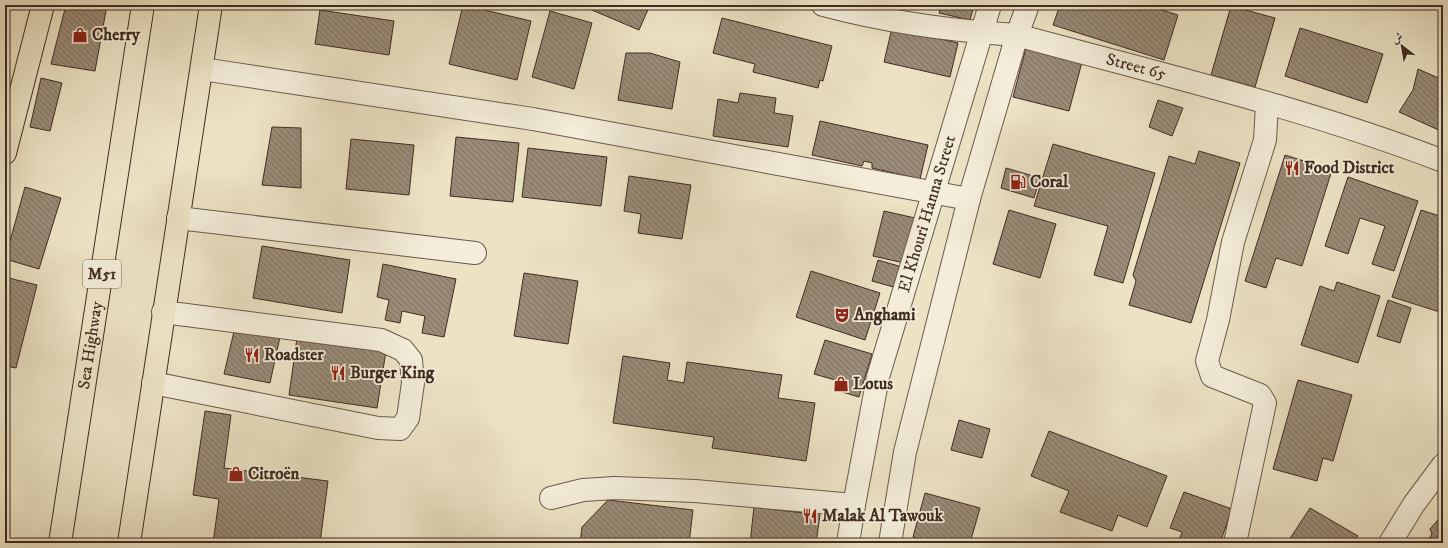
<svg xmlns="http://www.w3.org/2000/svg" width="1448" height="548" viewBox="0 0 1448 548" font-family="'IM FELL DW Pica',Amiri,serif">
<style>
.building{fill:url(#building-back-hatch);stroke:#402c22}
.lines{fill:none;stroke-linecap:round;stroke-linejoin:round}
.minor-casing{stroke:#6b5a4b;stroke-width:24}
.highway-casing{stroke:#402c22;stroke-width:24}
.minor{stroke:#f3edd9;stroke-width:22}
.highway{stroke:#ece3c5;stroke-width:22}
.labels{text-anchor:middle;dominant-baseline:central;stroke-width:3.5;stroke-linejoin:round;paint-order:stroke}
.shield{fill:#f3edd9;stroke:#766659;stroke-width:1}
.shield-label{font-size:16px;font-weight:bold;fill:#402c22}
.poi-label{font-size:17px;font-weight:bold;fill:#402c22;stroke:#f3edd9;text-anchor:start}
.street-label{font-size:17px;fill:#402c22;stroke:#f3edd9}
</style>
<defs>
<pattern id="building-back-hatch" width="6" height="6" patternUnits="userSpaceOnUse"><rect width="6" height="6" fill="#998b77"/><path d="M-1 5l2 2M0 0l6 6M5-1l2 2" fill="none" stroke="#7e7261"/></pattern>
</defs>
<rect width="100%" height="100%" fill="#ece3c5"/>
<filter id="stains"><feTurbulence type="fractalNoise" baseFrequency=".005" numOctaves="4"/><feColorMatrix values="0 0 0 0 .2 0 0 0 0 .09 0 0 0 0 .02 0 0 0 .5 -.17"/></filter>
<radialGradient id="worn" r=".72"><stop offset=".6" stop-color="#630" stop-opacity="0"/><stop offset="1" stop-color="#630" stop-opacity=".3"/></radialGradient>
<path class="building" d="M66 5H107L95 71 51 64Z
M463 5 531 21 517 80 449 64Z
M580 5H650L639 30Z
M941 5H974L970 20 939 13Z
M1060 5H1146L1178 15 1164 60 1053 25Z
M1231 6 1275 18 1255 87 1211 75Z
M320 10 394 21 389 55 315 44Z
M550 11 592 23 574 89 532 77Z
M722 18 832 46 823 81 820 80 818 88 753 72 755 64 713 53Z
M892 28 958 43 950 77 884 62Z
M1300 28 1383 54 1367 103 1285 76Z
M1026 48 1082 62 1069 111 1013 97Z
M626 53H650L680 62 672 109 618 100Z
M1418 69 1443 80V132L1399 112 1413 90Z
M41 78 62 83 50 131 30 127Z
M740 93 776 98 774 113 793 116 788 147 713 136 718 99 738 103Z
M1158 100 1183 108 1172 136 1149 127Z
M820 121 928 145 920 179 872 168V163L864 161 862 166 812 155Z
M272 127 301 128V188L262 185Z
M456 137 519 143 513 202 450 196Z
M351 139 414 145 409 195 346 189Z
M1053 144 1155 173 1123 283 1094 275 1108 226 1034 206Z
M528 148 607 157 601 206 522 197Z
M1199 151 1240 163 1191 323 1129 305 1136 281 1133 275 1169 156 1195 164Z
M1285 155 1332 170 1302 266 1276 258 1266 288 1245 281Z
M1006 168 1040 178 1034 198 1001 188Z
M629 176 691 185 682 239 638 233 641 214 624 211Z
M1348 177 1418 201 1394 271 1372 264 1385 226 1360 218 1348 254 1325 246Z
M25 187 61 198 39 269 5 259Z
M1009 210 1056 224 1040 278 993 264Z
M1421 210 1443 217V313L1392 297Z
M884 211 915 218 904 263 873 256Z
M262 246 350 260 342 313 253 298Z
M878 260 902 267 897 288 872 281Z
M383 264 456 279 444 337 422 333 425 316 402 311 400 323 385 320 389 300 377 297Z
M811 271 880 293 865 340 796 317Z
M524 273 578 281 568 344 514 336Z
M5 277 37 285 16 368 5 366Z
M1337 282 1380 296 1358 363 1301 345 1320 286 1334 291Z
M1388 300 1411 308 1400 343 1377 336Z
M235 327 280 337 270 383 224 374Z
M297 338 386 351 377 408 289 395Z
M825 340 872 354 859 397 839 391 842 382 814 374Z
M623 356 670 363 667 380 684 383 687 362 782 375 778 398 815 403 806 461 712 448 714 437 613 423Z
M1298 380 1352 395 1333 461 1323 458 1317 481 1273 469Z
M5 382H9L5 408Z
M205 411 231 415 224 468 328 481 320 543H213L219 499 193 495Z
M959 420 990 429 982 458 951 450Z
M1049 431 1167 476 1147 527 1118 515 1112 531 1060 512 1069 491 1031 476Z
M1184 492 1232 509 1220 543H1178L1182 532 1170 528Z
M925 493 980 508 970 543H934L913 537Z
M608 500 693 510 689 543H580L582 527Z
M754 507 820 515 816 543H750Z
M1310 508 1358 536 1353 543H1287Z
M1443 514V543H1426L1432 534 1430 529Z"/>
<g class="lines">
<defs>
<g id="minor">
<path id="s1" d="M823 5C886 22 952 31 1017 35 1160 74 1305 108 1443 161"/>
<path d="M202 69 533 119 969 199"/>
<path d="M178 218 475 253"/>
<path d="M153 383 378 428 400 429 408 418 413 383 411 360 403 350 381 340 163 312"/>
<path d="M551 498 583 490 615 488 695 491 854 505"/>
<path id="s2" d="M848 543 854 505 878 377 990 5"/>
<path d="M890 543 905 452 969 199 1017 35 1028 5"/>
<path d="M1235 543 1265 403 1260 395 1212 376 1207 361 1218 320 1233 242 1265 140 1267 104"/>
<path d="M1390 543 1414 504 1443 465"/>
</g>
<g id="highway">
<path d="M5 153 43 5"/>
<path id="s3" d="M60 543 143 5"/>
<path d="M129 543 211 5"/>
</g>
</defs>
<use href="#minor" class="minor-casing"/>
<use href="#highway" class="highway-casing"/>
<use href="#minor" class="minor"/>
<use href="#highway" class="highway"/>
</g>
<defs>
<symbol id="shop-bare" viewBox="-9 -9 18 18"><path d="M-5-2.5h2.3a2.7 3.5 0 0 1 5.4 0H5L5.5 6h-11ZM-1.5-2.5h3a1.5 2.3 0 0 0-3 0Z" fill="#8f2418" stroke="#f3edd9" stroke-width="2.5" paint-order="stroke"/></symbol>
<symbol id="restaurant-bare" viewBox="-9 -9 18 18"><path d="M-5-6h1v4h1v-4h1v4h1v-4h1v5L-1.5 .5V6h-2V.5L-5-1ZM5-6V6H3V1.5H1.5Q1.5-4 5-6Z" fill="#8f2418" stroke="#f3edd9" stroke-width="2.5" paint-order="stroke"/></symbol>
<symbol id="fuel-bare" viewBox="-9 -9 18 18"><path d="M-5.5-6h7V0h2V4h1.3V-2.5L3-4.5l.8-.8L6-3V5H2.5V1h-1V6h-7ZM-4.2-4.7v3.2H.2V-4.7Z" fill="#8f2418" stroke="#f3edd9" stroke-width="2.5" paint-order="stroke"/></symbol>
<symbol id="theatre-bare" viewBox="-9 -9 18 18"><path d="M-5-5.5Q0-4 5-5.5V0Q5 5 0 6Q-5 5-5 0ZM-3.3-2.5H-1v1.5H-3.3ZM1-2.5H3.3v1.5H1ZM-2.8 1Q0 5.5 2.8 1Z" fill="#8f2418" stroke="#f3edd9" stroke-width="2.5" paint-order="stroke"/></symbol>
</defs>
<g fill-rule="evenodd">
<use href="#shop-bare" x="69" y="24" width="22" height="22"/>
<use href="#restaurant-bare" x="1281" y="157" width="22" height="22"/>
<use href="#fuel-bare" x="1007" y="171" width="22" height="22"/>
<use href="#theatre-bare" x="831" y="304" width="22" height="22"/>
<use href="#restaurant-bare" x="241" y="344" width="22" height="22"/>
<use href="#restaurant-bare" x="327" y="362" width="22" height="22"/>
<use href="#shop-bare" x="830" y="373" width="22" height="22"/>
<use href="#shop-bare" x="225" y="463" width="22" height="22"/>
<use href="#restaurant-bare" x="799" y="505" width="22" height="22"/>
</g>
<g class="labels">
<rect class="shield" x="83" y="260" width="38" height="28" rx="3"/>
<g class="shield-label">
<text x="102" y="274">M51</text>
</g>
<g class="poi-label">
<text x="92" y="35">Cherry</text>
<text x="1304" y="168">Food District</text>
<text x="1030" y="182">Coral</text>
<text x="854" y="315">Anghami</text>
<text x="264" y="355">Roadster</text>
<text x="350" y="373">Burger King</text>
<text x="853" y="384">Lotus</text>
<text x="248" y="474">Citroën</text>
<text x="822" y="516">Malak Al Tawouk</text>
</g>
<g class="street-label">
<text stroke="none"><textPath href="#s1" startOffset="320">Street 65</textPath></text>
<text stroke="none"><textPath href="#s2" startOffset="339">El Khouri Hanna Street</textPath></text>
<text stroke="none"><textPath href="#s3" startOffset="200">Sea Highway</textPath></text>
</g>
</g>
<rect width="1448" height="548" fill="none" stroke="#ece3c5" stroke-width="20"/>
<rect x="6" y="6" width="1436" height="536" fill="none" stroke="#402c22" stroke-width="2"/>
<rect x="10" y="10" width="1428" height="528" fill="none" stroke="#402c22"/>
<g transform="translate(1402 46) rotate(329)" stroke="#f3edd9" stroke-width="3" paint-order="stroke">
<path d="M0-3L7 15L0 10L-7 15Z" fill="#402c22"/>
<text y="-6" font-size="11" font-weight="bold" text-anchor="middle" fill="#402c22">ش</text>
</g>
<rect width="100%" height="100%" filter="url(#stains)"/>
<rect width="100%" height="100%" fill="url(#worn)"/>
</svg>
